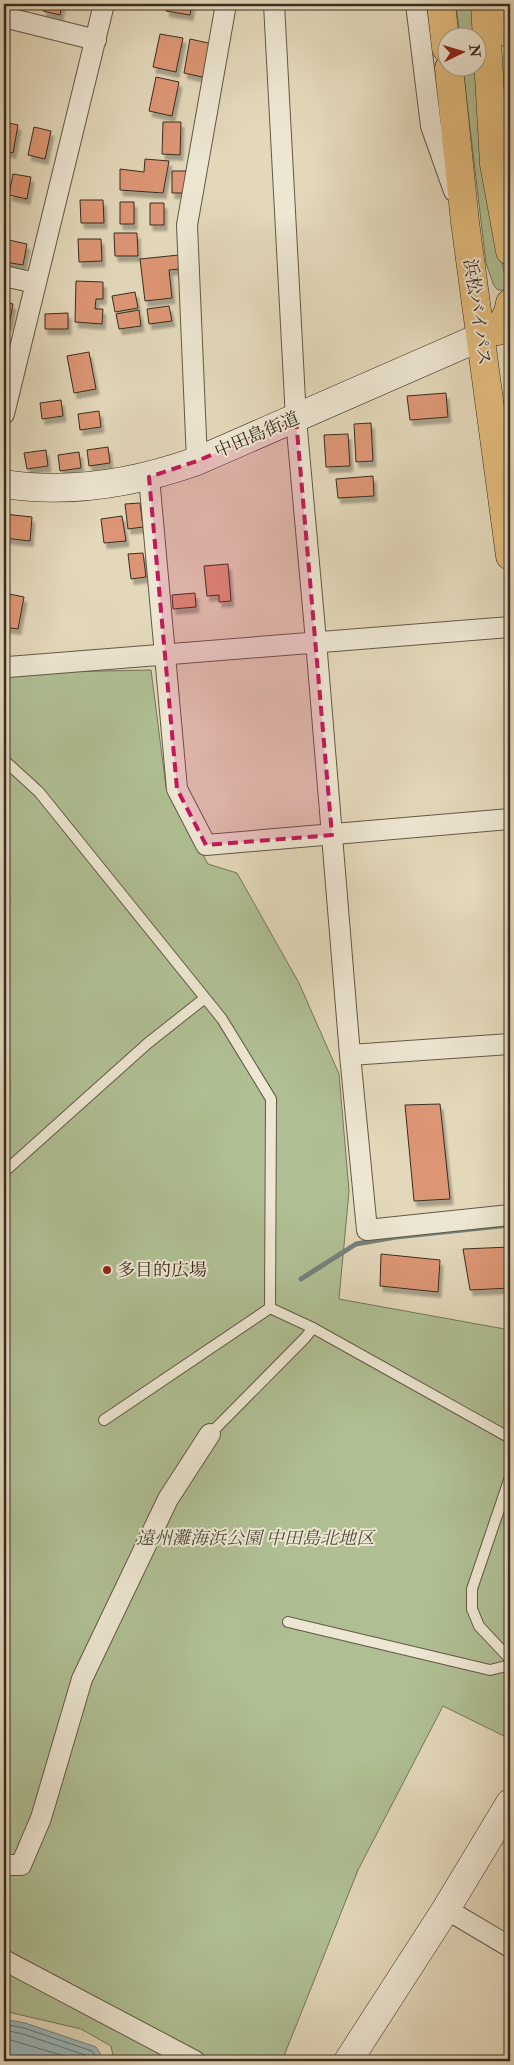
<svg xmlns="http://www.w3.org/2000/svg" width="514" height="2065" viewBox="0 0 514 2065" font-family="'IM FELL Double Pica','Noto Serif JP',serif">
<style>
.green{fill:#afbf93;stroke:#74765a}
.water{fill:#9ab7bb;stroke:#73807d}
.lines{fill:none;stroke-linecap:round;stroke-linejoin:round}
.shore{stroke:#69726e;stroke-width:1}
.stream{stroke:#73807d;stroke-width:5}
.building{fill:#dd9674;stroke:#382d21;filter:url(#shadow)}
.lane-casing{stroke:#635847;stroke-width:12}
.street-casing{stroke:#635847;stroke-width:22}
.secondary-casing{stroke:#382d21;stroke-width:29}
.highway-casing{stroke:#382d21;stroke-width:29}
.lane{stroke:#ede6d2;stroke-width:10}
.street{stroke:#ede6d2;stroke-width:20}
.secondary{stroke:#ede6d2;stroke-width:28}
.highway{stroke:#e2bc7d;stroke-width:28}
.marked{fill:#c2185b;fill-opacity:0.2;stroke:#c2185b;stroke-width:4;stroke-dasharray:10 6;stroke-linejoin:round}
.poi-dot{fill:#8f2418;stroke:#ede6d2;stroke-width:2}
.labels{text-anchor:middle;dominant-baseline:central;stroke-width:4;stroke-linejoin:round;paint-order:stroke}
.street-label{font-size:18px;fill:#382d21;stroke:#ede6d2}
.poi-label{font-size:18px;fill:#382d21;stroke:#ede6d2;text-anchor:start}
.park-label{font-size:18px;font-style:italic;fill:#504a38;stroke:#ede6d2}
</style>
<defs>
<filter id="shadow"><feDropShadow dx="3" dy="5.5" stdDeviation="1" flood-color="#0004"/></filter>
</defs>
<rect width="100%" height="100%" fill="#e3d8ba"/>
<filter id="stains"><feTurbulence type="fractalNoise" baseFrequency=".004" numOctaves="4"/><feColorMatrix values="0 0 0 0 .2 0 0 0 0 .09 0 0 0 0 .02 0 0 0 .5 -.17"/></filter>
<radialGradient id="worn" r=".72"><stop offset=".6" stop-color="#630" stop-opacity="0"/><stop offset="1" stop-color="#630" stop-opacity=".3"/></radialGradient>
<path class="green" d="M456 4H477L499 246 507 286 505 290H498L494 286 486 263 463 68H476V38L460 37Z
M151 670 166 787 208 864 237 873 299 983 339 1074 349 1191 339 1299 510 1330V1739L443 1706 358 1870 282 2061H114L111 2046 81 2029 4 2011V672L8 673Z"/>
<path class="water" d="M4 2019 25 2023 96 2047 105 2061H4Z"/>
<g class="lines">
<path class="shore" d="M4 2024 24 2028 92 2051 99 2061
M4 2030 23 2034 88 2056 92 2061
M4 2038 81 2061"/>
<path class="stream" d="M301 1279 356 1244 396 1237 510 1225"/>
</g>
<path class="building" d="M44 4H62L60 15 43 11Z
M168 4H192L190 15 166 11Z
M160 34 183 38 176 72 153 67Z
M190 39 213 44 207 78 184 73Z
M156 77 179 82 172 116 149 111Z
M4 122 18 125 13 153 4 151Z
M163 122H181L180 155 162 154Z
M34 127 51 131 45 159 28 155Z
M145 159 169 161 163 193 120 190V169L144 172Z
M172 171H186V193H172Z
M13 174 31 177 27 199 9 195Z
M80 200H103L104 223H81Z
M120 202H134V224H120Z
M150 203H164V225H150Z
M114 233H137L138 256H115Z
M78 239H101L102 261 79 262Z
M9 240 27 244 23 265 5 262Z
M179 255 180 269 169 270 172 298 145 301 140 259Z
M76 281 103 282V299H96L95 309H103L102 324 75 322Z
M135 292 138 308 115 312 112 296Z
M4 302 13 304 9 325 4 324Z
M169 306 172 321 149 324 147 309Z
M139 310 141 326 119 329 116 314Z
M68 313V329H45V314Z
M89 352 96 389 74 393 67 356Z
M446 393 448 417 410 420 407 396Z
M61 400 63 416 42 419 40 403Z
M99 411 101 427 80 430 78 414Z
M371 423 373 461 356 462 354 424Z
M348 434 350 466 326 467 324 435Z
M108 447 110 463 89 466 87 450Z
M46 450 48 466 27 469 24 453Z
M79 452 81 468 60 471 58 455Z
M373 476 374 496 338 498 336 479Z
M140 503 143 527 128 529 125 504Z
M4 514 32 517 30 541 4 538Z
M122 516 126 541 104 543 101 519Z
M143 553 146 577 131 579 128 554Z
M228 564 231 601 219 602V595L207 596 204 566Z
M4 593 24 597 18 629 4 627Z
M195 593 196 607 173 609 172 595Z
M440 1104 450 1199 414 1201 405 1105Z
M510 1247V1288L470 1290 463 1249Z
M381 1254 440 1260 438 1292 380 1286Z"/>
<g class="lines">
<defs>
<path id="lane" d="M4 760 39 792 222 1019 271 1099 270 1308
M4 1172 148 1043 205 998
M270 1308 313 1328 510 1438
M104 1420 270 1308
M210 1434 305 1338 313 1328
M510 1477 472 1589V1609L479 1626 510 1659
M288 1622 490 1670 510 1665"/>
<path id="street" d="M274 4 296 419 316 641 350 1055 367 1230 510 1215
M416 4 431 126 454 191
M4 17 96 40
M4 276 35 283
M4 414 104 4
M197 461 187 225 226 4
M149 477 177 789 206 845 510 819
M4 665 8 667 510 627
M350 1055 510 1044
M4 1865H21L41 1818 82 1679 168 1499 210 1434
M446 1909 510 1947
M4 1960 195 2061"/>
<path id="secondary" d="M4 484C69 494 135 483 197 461L501 328
M348 2061 446 1909 510 1803"/>
<path id="highway" d="M441 4 446 48
M485 4 494 164 510 251
M505 4 510 34
M449 68 465 222 510 556
M498 331 508 312 510 303"/>
</defs>
<use href="#lane" class="lane-casing"/>
<use href="#street" class="street-casing"/>
<use href="#secondary" class="secondary-casing"/>
<use href="#highway" class="highway-casing"/>
<use href="#lane" class="lane"/>
<use href="#street" class="street"/>
<use href="#secondary" class="secondary"/>
<use href="#highway" class="highway"/>
</g>
<path class="marked" d="M296 419 332 835 206 845 177 789 149 477 197 461Z"/>
<circle class="poi-dot" cx="107" cy="1270" r="5"/>
<g class="labels">
<g class="street-label">
<text transform="translate(477 312) rotate(82)">浜松バイパス</text>
<text transform="translate(257 435) rotate(-23)">中田島街道</text>
</g>
<g class="poi-label">
<text x="117" y="1270">多目的広場</text>
</g>
<g class="park-label">
<text x="255" y="1538">遠州灘海浜公園 中田島北地区</text>
</g>
</g>
<rect width="514" height="2065" fill="none" stroke="#e3d8ba" stroke-width="20"/>
<rect x="5" y="5" width="504" height="2055" fill="none" stroke="#382d21" stroke-width="2.5"/>
<rect x="10" y="10" width="494" height="2045" fill="none" stroke="#382d21"/>
<g transform="translate(462 52) rotate(85)"><circle r="24" fill="#ede6d2" stroke="#a59c8b"/>
<path d="M0-4L9 19L0 12L-9 19Z" fill="#8f2418"/>
<text y="-8" font-size="14" font-weight="bold" text-anchor="middle" fill="#382d21">N</text>
</g>
<rect width="100%" height="100%" filter="url(#stains)"/>
<rect width="100%" height="100%" fill="url(#worn)"/>
</svg>
